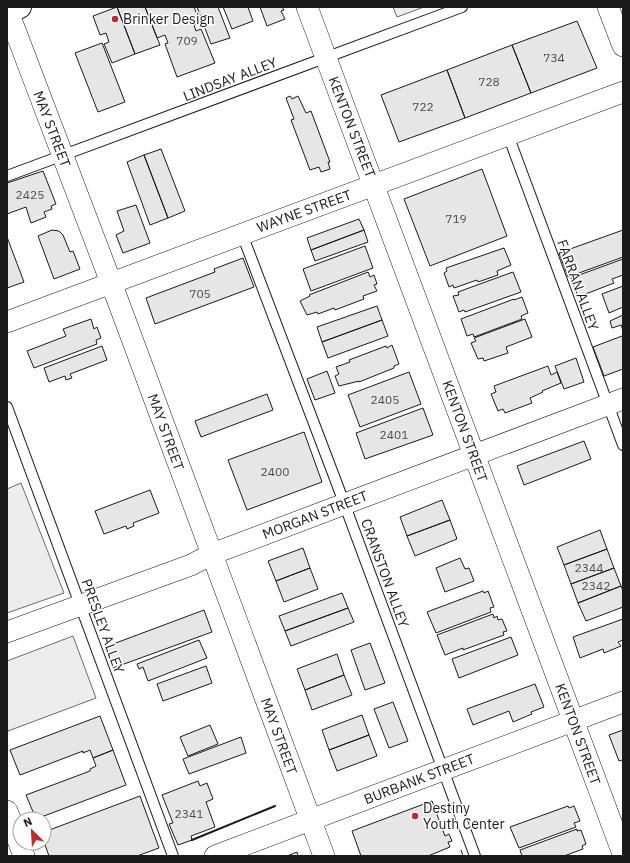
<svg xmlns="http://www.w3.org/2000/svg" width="630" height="863" viewBox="0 0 630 863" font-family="'IBM Plex Sans',sans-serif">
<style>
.built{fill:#ededed;stroke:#6a6a6a}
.building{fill:#e6e6e6;stroke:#1a1a1a}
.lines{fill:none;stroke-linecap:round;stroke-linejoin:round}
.service-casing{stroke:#1a1a1a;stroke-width:12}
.minor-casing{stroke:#1a1a1a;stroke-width:22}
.secondary-casing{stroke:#1a1a1a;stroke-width:24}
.service{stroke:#fff;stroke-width:10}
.minor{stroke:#fff;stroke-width:21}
.secondary{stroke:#fff;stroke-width:22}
.fence{stroke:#1a1a1a;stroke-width:1;stroke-dasharray:5 2;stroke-linecap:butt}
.wall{stroke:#1a1a1a;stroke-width:2}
.poi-dot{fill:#c62828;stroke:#fff;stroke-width:1.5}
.labels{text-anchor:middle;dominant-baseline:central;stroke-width:3;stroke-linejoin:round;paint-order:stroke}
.number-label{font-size:12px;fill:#4d4d4d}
.poi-label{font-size:14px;fill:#1a1a1a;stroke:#fff;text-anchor:start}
.street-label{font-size:14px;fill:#1a1a1a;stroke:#fff}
</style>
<rect width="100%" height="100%" fill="#fff"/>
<path class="built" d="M393 7H424L397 17Z
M21 483 64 593 7 613V489Z
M73 636 96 698 8 731 7 727V661Z"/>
<path class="building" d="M117 7 135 54 112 63 104 44 109 42 106 33 100 35 93 16Z
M117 7H145L160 45 135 54Z
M145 7H194L200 22 194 25 196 31 201 29 215 63 177 77 165 44 168 43 165 35 157 38Z
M197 7H218L230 38 211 44Z
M223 7H248L253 21 232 29Z
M260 7H282L284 10 281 11 285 19 267 26Z
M577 21 597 68 531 93 512 45Z
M102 43 125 102 98 112 75 53Z
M512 45 531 93 465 118 447 70Z
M447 70 465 118 399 142 381 95Z
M290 96 292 99 298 96 306 113 311 111 330 162H328L330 169 321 172 319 167 310 170 291 120 294 119 286 98Z
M161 149 185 211 168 218 144 155Z
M144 155 168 218 150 225 127 162Z
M482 169 507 236 430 266 404 199Z
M43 171 56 204 51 206 52 209 44 212 46 217 31 223 26 207 7 214V183Z
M136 205 150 243 123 253 116 235 124 231 117 211Z
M359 219 364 230 311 250 307 238Z
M52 230 59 231 63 235 70 252 73 251 80 269 54 279 38 236Z
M364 230 368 242 315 261 311 250Z
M623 230V257L568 277 559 253Z
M7 237 24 282 7 288Z
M365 246 373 268 311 291 303 269Z
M504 248 511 265 497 271 498 275 478 282 477 280 454 288 453 285 449 287 444 273 447 271 446 268Z
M243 258 254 287 155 324 146 298 215 272 214 269Z
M623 259V275L612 279 614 283 578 297 571 278Z
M368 272 370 277 374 275 377 284 374 285 377 291 363 296 364 299 335 310 334 308 318 314 317 312 307 315 300 301 310 296 309 295Z
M513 272 521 292 465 312 464 310 459 312 453 296 459 295 458 292Z
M623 286V307L609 313 602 294Z
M522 297 528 313 521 316 522 319 474 337 473 334 467 336 461 319 514 299V300Z
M377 306 382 320 322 342 317 327Z
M623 315V330L621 325 612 328 610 321Z
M91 319 94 329 97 327 101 338 96 340 97 344 34 368 27 351 66 336 63 329Z
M525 319 532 337 506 347 508 353 484 361 483 358 478 359 471 343 476 341 474 338Z
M382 320 388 336 328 358 322 342Z
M622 336 623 340V369L604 376 593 347Z
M392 345 399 364 394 366V368L359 382V381L339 386 335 376 339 374 336 367 350 362 349 360 386 346 387 348Z
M102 346 107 360 70 374 72 378 66 380 65 376 49 382 44 368Z
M576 358 584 382 564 389 555 366Z
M548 366 551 375 557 372 561 383 542 391 543 392 530 398 532 403 505 413 503 409 498 411 491 394 496 392 494 386Z
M327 371 335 393 315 400 307 379Z
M409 372 421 404 360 427 348 395Z
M267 394 273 410 201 437 195 421Z
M423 408 433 435 365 459 356 433Z
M304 432 322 482 247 510 228 460Z
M584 441 591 459 524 485 517 466Z
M150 490 159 513 133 523 134 526 127 529 126 526 104 534 95 511Z
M442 500 450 520 407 536 400 517Z
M450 520 457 539 415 556 407 536Z
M600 530 607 549 564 565 557 547Z
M303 548 310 568 276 581 268 561Z
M607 549 614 568 571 584 564 565Z
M460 558 465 569 469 568 474 581 445 592 436 568Z
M310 568 318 589 284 602 276 581Z
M614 568 621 586 578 603 571 584Z
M621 586 623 591V607L586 621 578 603Z
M483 591 484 593 488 591 494 607 490 608 491 612 436 633 427 612Z
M342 593 348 608 285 631 279 616Z
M348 608 354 622 291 646 285 631Z
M204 610 212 632 113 668 105 647Z
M493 614 494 618 497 616 498 620 502 619 507 631 503 632 504 635 463 650V648L445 655 437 635Z
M623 619V640L618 642 621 646 604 653 603 649 580 658 573 637Z
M511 637 518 655 459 678 452 659Z
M199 640 207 658 148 681 143 667 139 669 137 664Z
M370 643 385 683 365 690 351 650Z
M337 654 344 675 305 690 297 669Z
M206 666 212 683 163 701 157 684Z
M344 675 352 695 312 710 305 690Z
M535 684 544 707 531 712 532 714 513 722 509 711 473 725 467 709Z
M393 702 408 741 389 748 374 709Z
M362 715 369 735 329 750 322 730Z
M100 716 113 750 93 758 90 750 83 753V751L20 775 10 750Z
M210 725 218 744 188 756 180 737Z
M623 730V760L619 761 609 735Z
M369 735 377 756 337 771 329 750Z
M241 737 246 753 189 774 183 759Z
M113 750 126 785 36 819 26 795 90 771V769L96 766 93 758Z
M198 781 200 786 207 783 213 799 206 802 215 827 191 836 192 840 178 845 169 824 173 823 162 795Z
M140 796 159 848 137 856H49L44 842V832Z
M432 801 445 836 449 834 452 841 448 842 450 847 428 856H361L352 831Z
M568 806 569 808 574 806 580 821 574 823 576 827 519 848 510 827Z
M577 829V831L581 830 586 844 582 846 583 849 564 856H522L520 850Z
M297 852 298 856H287Z"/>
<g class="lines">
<defs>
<path id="service" d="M508 135 623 445
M7 176 462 7
M242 234 337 484 475 856
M7 407 173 856"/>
<path id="minor" d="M307 7 623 854
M608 7 623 46
M7 9 118 301 324 856
M7 322 623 92
M7 632 191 565 212 554 623 399
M7 811 24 856
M215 856 623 702"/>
<path id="secondary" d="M7 12 20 7"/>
</defs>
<use href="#service" class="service-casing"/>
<use href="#minor" class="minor-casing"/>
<use href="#secondary" class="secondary-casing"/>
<use href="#service" class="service"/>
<use href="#minor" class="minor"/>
<use href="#secondary" class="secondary"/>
<path class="fence" d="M461 850 463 856"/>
<path class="wall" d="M192 840 275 806"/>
</g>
<g class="poi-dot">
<circle cx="115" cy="19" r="4"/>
<circle cx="415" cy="816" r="4"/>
</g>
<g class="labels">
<g class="number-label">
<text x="187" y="40">709</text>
<text x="554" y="57">734</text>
<text x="489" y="81">728</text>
<text x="423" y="106">722</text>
<text x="30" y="194">2425</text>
<text x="456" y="218">719</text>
<text x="200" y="293">705</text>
<text x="385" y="399">2405</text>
<text x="394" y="434">2401</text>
<text x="275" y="471">2400</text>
<text x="589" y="567">2344</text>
<text x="596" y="585">2342</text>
<text x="189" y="813">2341</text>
</g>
<g class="poi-label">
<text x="123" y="19">Brinker Design</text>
<text x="423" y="808">Destiny<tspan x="423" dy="16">Youth Center</tspan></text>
</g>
<g class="street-label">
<text transform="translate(230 79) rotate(-21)">LINDSAY ALLEY</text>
<text transform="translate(352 127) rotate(69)">KENTON STREET</text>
<text transform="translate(52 129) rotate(69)">MAY STREET</text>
<text transform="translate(304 211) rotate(-20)">WAYNE STREET</text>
<text transform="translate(578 285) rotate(70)">FARRAN ALLEY</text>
<text transform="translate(465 431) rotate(70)">KENTON STREET</text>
<text transform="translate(166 432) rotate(70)">MAY STREET</text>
<text transform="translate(315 515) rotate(-21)">MORGAN STREET</text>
<text transform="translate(385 573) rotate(70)">CRANSTON ALLEY</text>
<text transform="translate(103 626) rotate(70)">PRESLEY ALLEY</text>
<text transform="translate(578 734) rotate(70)">KENTON STREET</text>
<text transform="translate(279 736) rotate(70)">MAY STREET</text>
<text transform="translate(419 779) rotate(-21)">BURBANK STREET</text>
</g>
</g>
<rect width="630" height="863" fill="none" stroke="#1a1a1a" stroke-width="16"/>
<g transform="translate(32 831) rotate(335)"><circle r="19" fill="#ffffff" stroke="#a3a3a3"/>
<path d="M0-3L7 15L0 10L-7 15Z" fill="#c62828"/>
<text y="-6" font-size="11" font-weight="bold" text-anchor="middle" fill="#1a1a1a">N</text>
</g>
</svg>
